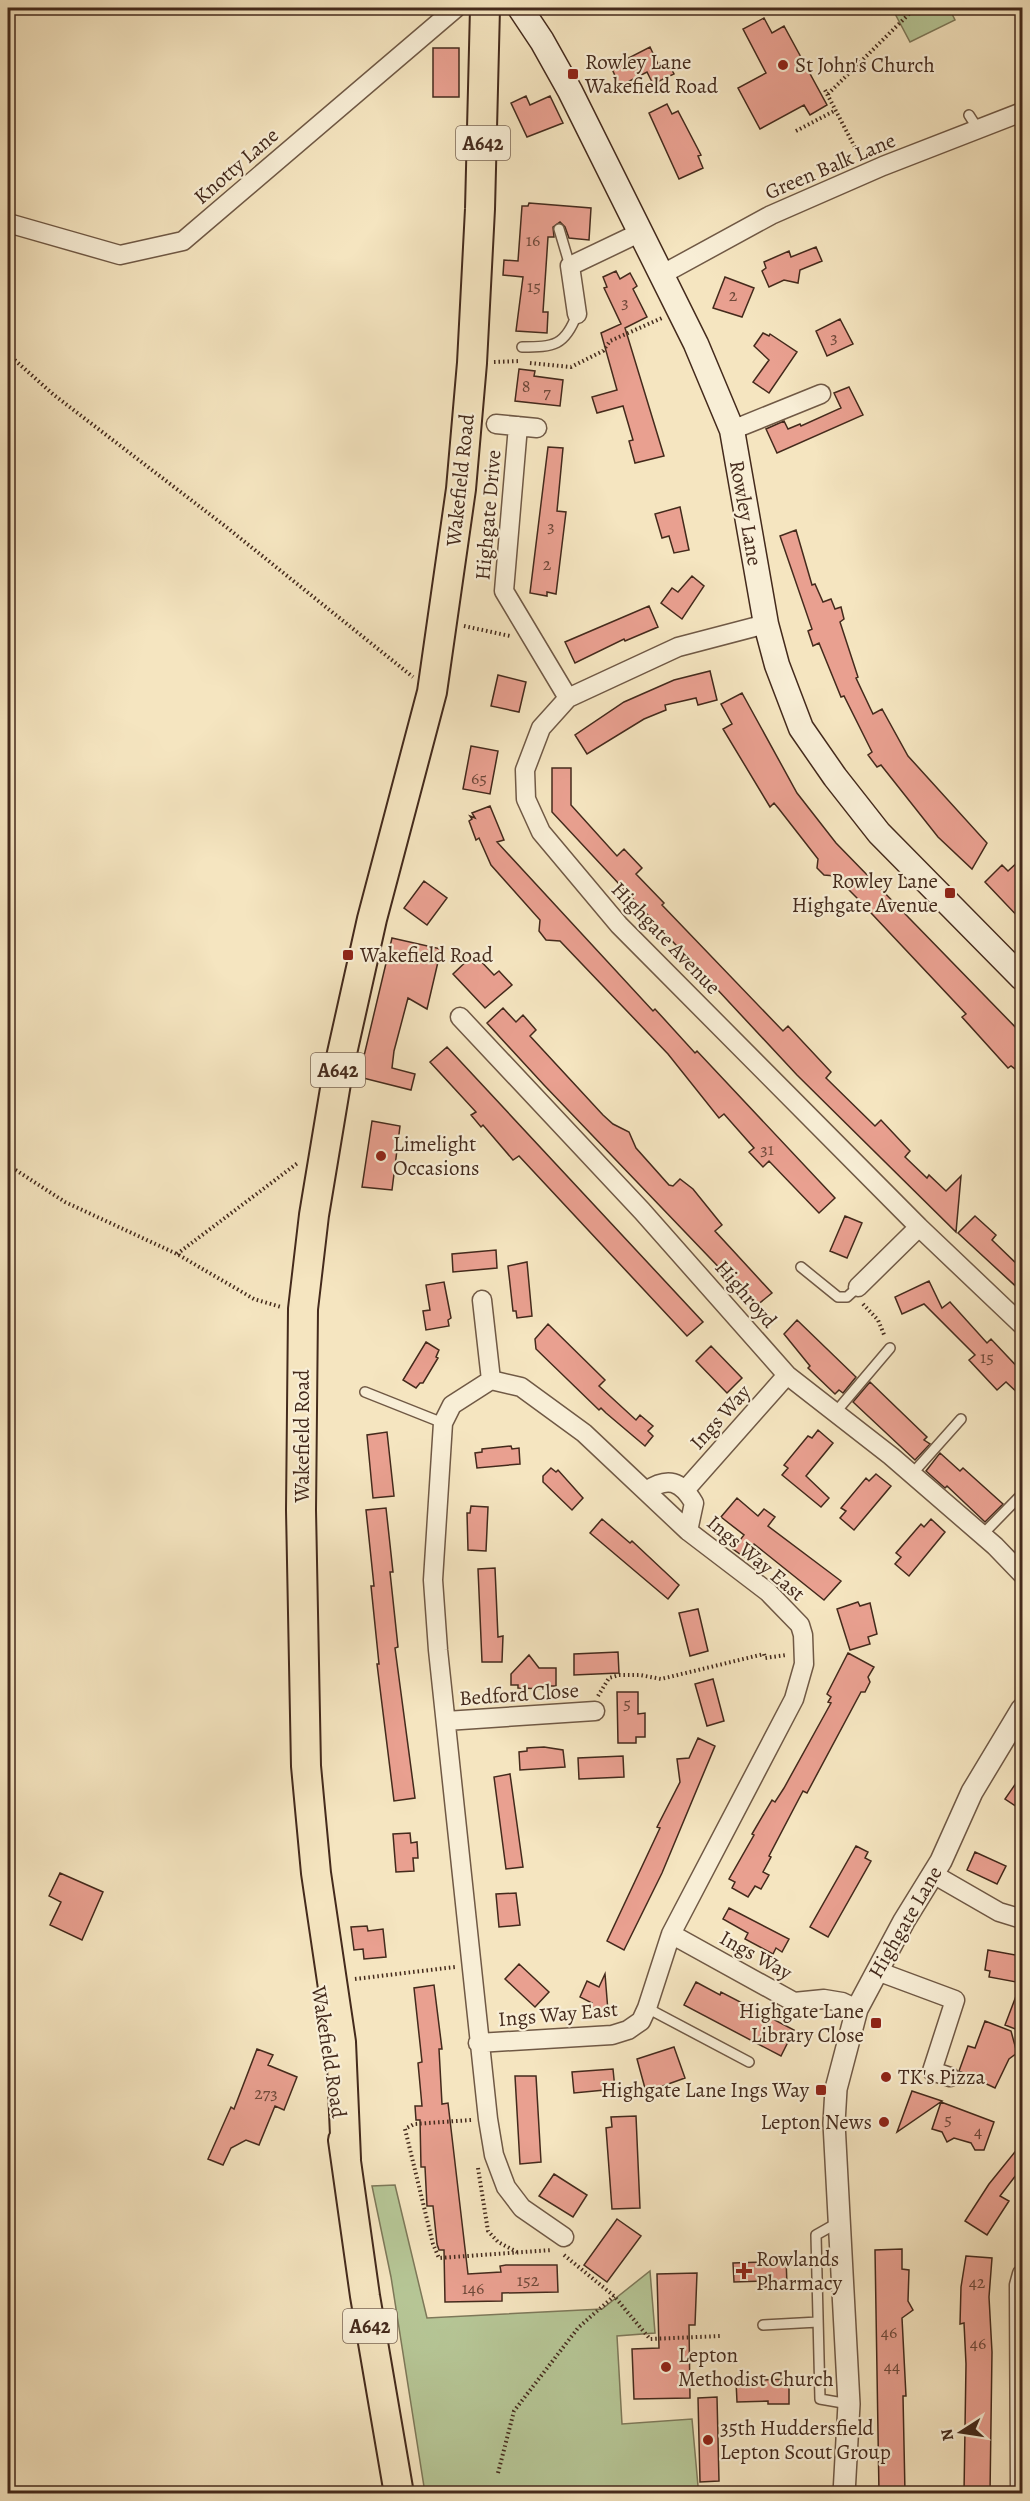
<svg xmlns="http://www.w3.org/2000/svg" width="1030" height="2501" viewBox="0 0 1030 2501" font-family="Alegreya,serif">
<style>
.green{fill:#b6c696;stroke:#7d7859;stroke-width:1.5}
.building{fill:#e9a090;stroke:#442a1c;stroke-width:1.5}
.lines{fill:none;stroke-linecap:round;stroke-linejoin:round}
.service-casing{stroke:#705945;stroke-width:12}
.minor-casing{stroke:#705945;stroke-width:21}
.tertiary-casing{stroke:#705945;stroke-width:24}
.secondary-casing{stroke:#442a1c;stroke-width:27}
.trunk-casing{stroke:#442a1c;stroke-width:32}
.path{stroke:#442a1c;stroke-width:4;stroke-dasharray:1.5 3;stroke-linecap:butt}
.service{stroke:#f8eed6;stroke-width:9}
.minor{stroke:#f8eed6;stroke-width:18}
.tertiary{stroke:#f8eed6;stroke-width:21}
.secondary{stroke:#f8eed6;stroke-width:24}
.trunk{stroke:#f5e5c0;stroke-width:28}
.poi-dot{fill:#8f2418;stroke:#f8eed6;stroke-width:2}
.labels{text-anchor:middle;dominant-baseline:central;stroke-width:4.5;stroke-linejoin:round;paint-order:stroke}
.number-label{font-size:18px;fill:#6d4839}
.shield{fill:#f8eed6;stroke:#7a6554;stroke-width:1.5}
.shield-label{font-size:20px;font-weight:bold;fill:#442a1c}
.poi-label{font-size:21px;fill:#442a1c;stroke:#f8eed6;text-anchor:start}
.street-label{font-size:21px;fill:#442a1c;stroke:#f8eed6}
</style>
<rect width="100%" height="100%" fill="#f5e5c0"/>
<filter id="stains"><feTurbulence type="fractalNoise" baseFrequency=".00333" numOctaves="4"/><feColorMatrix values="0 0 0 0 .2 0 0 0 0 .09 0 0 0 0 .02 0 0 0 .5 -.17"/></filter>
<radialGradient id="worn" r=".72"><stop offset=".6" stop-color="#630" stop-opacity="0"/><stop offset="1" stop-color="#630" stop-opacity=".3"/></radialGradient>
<path class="green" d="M892 8H949L955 20 910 42Z
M395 2185 427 2318 602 2309 650 2271 655 2333 617 2336 622 2424 692 2419 698 2486 710 2493H425L391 2277 372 2186Z"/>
<path class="building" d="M764 18 772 33 784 26 827 105 810 115 804 105 760 129 738 88 766 73 743 29Z
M650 47 658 64 667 60 674 74 653 84 647 72 620 86 611 67Z
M433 48H459V97H433Z
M526 96 530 105 550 96 563 123 527 137 511 103Z
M667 104 672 114 678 111 701 155 698 156 703 168 679 179 649 113Z
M529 203 591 208 589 240 569 238 565 227 560 222 553 227 554 237H548L543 312H548L547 333 516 331 523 277 503 275 504 260 518 261 522 206H528Z
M816 247 822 261 800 270 798 283 784 280 769 287 762 271 766 268 764 262 789 251 791 257Z
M616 271 620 279 630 273 637 286 633 289 647 317 625 328 664 456 635 463 629 441 633 440 623 406 597 413 592 397 617 390 601 333 621 324 604 288 607 287 603 277Z
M725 277 754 288 742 317 713 308Z
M840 319 853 344 827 356 816 331Z
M763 333 769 336 770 334 797 352 769 393 753 382 769 360 754 346Z
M519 369 535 371 534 376 563 380 560 406 515 401Z
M849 387 863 415 777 453 766 429 784 421 788 429 800 424 801 426 841 408 834 393Z
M548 447 563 448 557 511 566 512 556 594 547 592V596L530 593Z
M680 507 689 550 674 553 669 536 662 538 655 514Z
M796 530 812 585 815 584 823 602 831 599 835 609 841 607 844 619 840 622 858 677 856 678 873 714 882 709 908 756 987 843 972 869 938 837 881 765 877 767 868 755 872 752 844 696 841 697 819 643 813 646 808 631 812 629 780 536Z
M692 576 704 586 682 619 661 603 672 588 678 592Z
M649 606 658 627 625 641 624 639 575 663 565 642Z
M710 671 717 700 698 705 696 698 665 705 666 710 644 719 587 754 575 735 624 702 674 680Z
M498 675 526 682 519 712 491 706Z
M742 693 797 793 836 843 1023 1035V1075L1011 1066 1008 1068 962 1017 966 1014 856 897 835 876 824 875 817 868 818 859 779 809 774 803 770 807 723 729 732 724 721 704Z
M471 746 498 751 490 794 463 789Z
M552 768H571V805L617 856 624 849 642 868 636 874 664 903 662 905 783 1031 788 1026 831 1072 826 1078 875 1126 881 1120 910 1151 905 1157 927 1178 929 1175 946 1191 961 1176 956 1232 797 1075 552 812Z
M490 806 504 840 497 842 653 1011 655 1009 695 1053 697 1051 835 1198 819 1213 769 1161 763 1167 749 1152 754 1148 724 1114 719 1118 668 1054 560 941 546 940 539 931 540 920 491 865 479 838 476 840 469 821 472 819 470 816 475 818 472 813Z
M1023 857V922L985 882 1002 865 1008 871Z
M424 881 447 898 427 925 404 908Z
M392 938 441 949 427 1009 408 998 394 1051 392 1068 415 1074 411 1090 359 1077Z
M474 954 494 975 499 971 512 985 485 1008 453 974Z
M503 1008 516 1022 523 1015 536 1030 530 1036 603 1115 613 1124 629 1132 636 1148 669 1185 673 1186 680 1179 693 1189 722 1225 715 1231 772 1293 756 1306 544 1085 487 1023Z
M447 1047 703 1322 687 1336 519 1156 513 1160 483 1125 481 1127 471 1115 476 1112 430 1062Z
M372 1121 400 1126 392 1190 362 1187Z
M845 1216 862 1223 847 1258 830 1251Z
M975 1216 996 1235 992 1240 1023 1270V1293L958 1233Z
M496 1250 497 1268 453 1272 452 1254Z
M527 1262 532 1316 517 1318 516 1311H513L508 1266Z
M929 1281 942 1308 950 1302 987 1343 991 1339 1023 1373V1398L1006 1382 997 1390 969 1360 975 1355 924 1304 902 1314 895 1297Z
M444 1282 451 1318 448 1320 449 1326 426 1330 423 1311 430 1310 426 1285Z
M797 1320 856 1377 843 1393 839 1390 835 1394 808 1368 810 1366 784 1334Z
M548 1324 605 1380 599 1386 636 1420 640 1415 653 1426 648 1431 653 1436 645 1446 606 1413 601 1408 599 1410 536 1349 535 1339Z
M426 1342 439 1350 436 1357 438 1358 423 1383H420L416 1388 403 1380Z
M711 1346 742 1378 727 1393 696 1361Z
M870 1382 927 1437 924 1440 930 1444 915 1460 853 1402Z
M818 1430 833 1443 806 1476 829 1498 821 1507 782 1475 788 1468 784 1465 808 1436 812 1438Z
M387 1432 394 1496 373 1498 367 1435Z
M511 1446 512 1449 519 1448 520 1464 477 1468 475 1453 482 1452V1449Z
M940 1453 960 1471 963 1468 1003 1504 985 1522 947 1486 945 1488 926 1471Z
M551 1468 556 1472 558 1470 583 1498 572 1510 543 1482V1476Z
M876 1474 891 1486 854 1530 840 1518 846 1511 841 1508 866 1478 869 1481Z
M737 1498 758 1516 764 1509 775 1517 768 1526 841 1581 824 1600 754 1544 744 1557 733 1549 744 1535 721 1517Z
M471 1506 488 1507 486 1551 468 1550 467 1513H470Z
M386 1508 393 1572H390L398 1647 395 1648 415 1798 394 1801 377 1664H379L371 1586H374L366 1510Z
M602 1519 630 1543 632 1541 679 1585 668 1599 590 1533Z
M931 1519 945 1532 909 1576 895 1564 901 1557 896 1553 921 1524 924 1527Z
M495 1568 498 1637 503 1636 502 1662H482L478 1569Z
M858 1602 860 1606 870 1603 877 1634 868 1637 870 1644 850 1650 837 1609Z
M698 1609 708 1651 690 1656 679 1613Z
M618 1652 619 1673 574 1675V1654Z
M848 1653 874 1667 868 1677 870 1682 865 1692H861L807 1793 803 1791 769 1856 771 1857 763 1872 769 1875 761 1889 755 1886 748 1897 732 1888 735 1882 729 1879 754 1835 752 1834 772 1800 775 1802 784 1788 831 1703 828 1702 831 1697 827 1694Z
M529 1655 539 1668H556V1686H548V1689L518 1688V1685H511V1674Z
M713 1679 724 1721 707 1726 695 1684Z
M617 1692H638V1714L645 1713V1737H636V1743H618Z
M698 1738 715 1746 662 1873 624 1950 607 1941 660 1828 657 1827 680 1782 677 1759 689 1758Z
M544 1747 563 1750 565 1767 520 1770 519 1752 527 1751V1748Z
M623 1756 624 1777 579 1779 578 1758Z
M1023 1773V1811L1005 1799Z
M510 1774 523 1867 506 1869 494 1777Z
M410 1833 411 1843 417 1842 418 1858H413L414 1871 396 1872 393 1834Z
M856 1846 868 1852 865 1858 871 1861 828 1937 810 1927Z
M975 1852 1006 1866 997 1884 967 1870Z
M60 1873 103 1892 82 1940 50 1925 61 1902 49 1896Z
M516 1893 520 1925 499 1927 496 1894Z
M729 1908 789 1939 782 1952 776 1948 773 1954 745 1939 748 1933 723 1919Z
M367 1926 368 1931 383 1929 386 1957 364 1959 363 1949 354 1950 351 1927Z
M988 1950 1021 1956 1016 1982 989 1977 990 1971 985 1970Z
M519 1964 549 1992 535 2007 505 1979Z
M605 1974 608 2011 606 2010 603 2016 589 2009 592 2003 580 1997 587 1981 599 1987Z
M696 1982 720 1995 721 1992 794 2030 781 2056 684 2005Z
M1021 1983 1023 1984V2032L1005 2025Z
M434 1985 442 2049H439L442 2104 448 2103 468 2274 501 2272 500 2266 506 2265H557L558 2292 502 2293V2301L445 2302 444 2250H439L437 2244 433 2206H427L425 2167H421L420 2120H416L415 2106H422L418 2063 422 2062 414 1988Z
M985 2021 1011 2031 1017 2053 1009 2059 995 2088 959 2071 968 2046 975 2048Z
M674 2047 685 2078 646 2092 637 2059Z
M257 2049 273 2055 268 2065 297 2077 284 2110 275 2106 259 2145 246 2140 231 2148 223 2165 208 2159 231 2107 234 2109Z
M613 2069 615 2089 574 2093 572 2072Z
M515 2076H536L541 2162 520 2164Z
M912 2091 942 2101 897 2132Z
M941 2102 994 2122 984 2150H975L971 2143 954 2138 947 2142 942 2132 932 2129Z
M636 2116 640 2208 612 2209 606 2128 612 2127 611 2117Z
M1023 2142V2166L1000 2196 1009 2201 987 2235 965 2221 989 2184Z
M554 2174 587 2195 573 2217 539 2196Z
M617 2219 641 2236 607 2282 584 2265Z
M902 2249V2269L909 2270 908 2301 913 2310 902 2318 906 2396H903L905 2493H879L875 2250Z
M966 2256 992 2258 989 2297 992 2352 990 2493H964L966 2364 964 2323 960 2324 961 2287Z
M786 2257 787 2286 765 2287V2281L734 2282 733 2263 766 2262 765 2258Z
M697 2273 695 2325H689L690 2398 634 2399 632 2349 659 2348 657 2274Z
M789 2379V2404H768V2401L737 2402 736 2381Z
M717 2397 719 2481 700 2482 698 2398Z"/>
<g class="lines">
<defs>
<path id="service" d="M969 115 978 129
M559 229 570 266
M522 347C554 347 565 346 577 314
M801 1267 838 1297H847L858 1287
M365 1392 443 1423
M834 1414 890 1348
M912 1474 961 1419
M982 1535 1022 1494
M647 2008 749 2062
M839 2222 816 2235 820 2399 849 2404
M763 2325 818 2322"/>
<path id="minor" d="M8 223 120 255 183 241 456 8
M661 275 771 215 883 166 1022 112
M577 314 570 266 639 233
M496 424 537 428
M518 426 504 591 568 698
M732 430 821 394
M766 624 678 647 568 698 541 728 525 770 526 799 541 832 619 925 919 1227 1022 1325
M460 1017 642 1211 787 1375 891 1456 995 1546 1022 1574
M858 1287 919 1227
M482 1300 491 1380
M686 1489 787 1375
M646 1491C668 1476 681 1481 694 1503L688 1531
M446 1721 595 1711
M933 1874 999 1912 1022 1919
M671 1934 794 2002 824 1999 842 2002 857 2009
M877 1971 955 2000 932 2071 950 2077
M478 2043 612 2035 628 2030 641 2021 647 2008 671 1934 794 1699 804 1664 803 1635 800 1625 768 1592 688 1531 584 1433 521 1387 491 1380 452 1405 443 1423 433 1580 438 1650 488 2119 494 2155 506 2187 522 2208 564 2237
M1020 2494 1019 2285 1022 2274"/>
<path id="tertiary" d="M844 2494 849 2404 834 2123 836 2089 857 2009 904 1921 941 1861 972 1792 1022 1709"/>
<path id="secondary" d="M520 8 542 41 570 91 696 344 732 430 766 624 777 665 801 728 835 777 879 833 1022 978"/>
<path id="trunk" d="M343 2140 365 2296 399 2494
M346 2159 341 2042 316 1873 306 1766 301 1510 303 1309 314 1215 338 1071 372 919 432 692 461 489 472 363 480 209 485 8"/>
</defs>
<use href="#service" class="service-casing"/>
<use href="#minor" class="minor-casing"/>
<use href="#tertiary" class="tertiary-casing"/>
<use href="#secondary" class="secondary-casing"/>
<use href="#trunk" class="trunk-casing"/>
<path class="path" d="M825 90 861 159
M828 94 915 8
M796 131 836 110
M8 354 54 395 225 526 413 677
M494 362 520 361
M530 363 571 367 603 351 610 341 662 318
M464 626 510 636
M8 1165 65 1202 177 1254 254 1299 281 1307
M177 1254 299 1162
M863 1304 878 1320 885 1337
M598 1696 609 1678 619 1675H640L661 1679 764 1654 765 1658 786 1655
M355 1979 455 1967
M471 2120 414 2124 405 2129 433 2244 439 2258 552 2250
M478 2168 488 2231 498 2242 517 2252
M564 2255 614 2296 650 2339 721 2336
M498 2473 514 2411 578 2328 614 2296"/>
<use href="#service" class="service"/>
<use href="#minor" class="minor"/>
<use href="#tertiary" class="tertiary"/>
<use href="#secondary" class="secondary"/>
<use href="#trunk" class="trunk"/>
</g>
<g class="poi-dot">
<circle cx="783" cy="65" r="6"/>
<rect x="567" y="68" width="12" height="12" rx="3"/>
<rect x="944" y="887" width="12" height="12" rx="3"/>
<rect x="342" y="949" width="12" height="12" rx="3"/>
<circle cx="381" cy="1156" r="6"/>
<rect x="870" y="2017" width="12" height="12" rx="3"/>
<circle cx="886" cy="2077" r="6"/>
<rect x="815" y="2084" width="12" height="12" rx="3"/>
<circle cx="884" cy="2122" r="6"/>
<path d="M741 2262h6v6h6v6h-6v6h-6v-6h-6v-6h6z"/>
<circle cx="666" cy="2367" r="6"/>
<circle cx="708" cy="2440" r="6"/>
</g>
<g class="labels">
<g class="number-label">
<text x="533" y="240">16</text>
<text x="534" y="286">15</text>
<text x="733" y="295">2</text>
<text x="625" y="302">3</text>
<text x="834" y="337">3</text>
<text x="526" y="386">8</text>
<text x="547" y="392">7</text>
<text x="551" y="526">3</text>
<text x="547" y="564">2</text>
<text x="479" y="778">65</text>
<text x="767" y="1149">31</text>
<text x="987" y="1357">15</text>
<text x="627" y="1703">5</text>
<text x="266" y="2093">273</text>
<text x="948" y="2119">5</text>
<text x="978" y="2131">4</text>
<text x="528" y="2280">152</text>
<text x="977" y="2282">42</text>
<text x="473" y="2288">146</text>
<text x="889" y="2332">46</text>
<text x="978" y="2343">46</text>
<text x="892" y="2366">44</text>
</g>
<g class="shield">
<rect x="456" y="126" width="54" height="34" rx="4.5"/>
<rect x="311" y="1053" width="54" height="34" rx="4.5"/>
<rect x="343" y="2309" width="54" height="34" rx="4.5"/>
</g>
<g class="shield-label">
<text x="483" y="143">A642</text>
<text x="338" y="1070">A642</text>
<text x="370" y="2326">A642</text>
</g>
<g class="poi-label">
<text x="585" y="62">Rowley Lane<tspan x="585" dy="24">Wakefield Road</tspan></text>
<text x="795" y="65">St John's Church</text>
<text x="938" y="881" text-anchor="end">Rowley Lane<tspan x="938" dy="24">Highgate Avenue</tspan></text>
<text x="360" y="955">Wakefield Road</text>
<text x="393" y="1144">Limelight<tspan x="393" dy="24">Occasions</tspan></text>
<text x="864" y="2011" text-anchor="end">Highgate Lane<tspan x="864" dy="24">Library Close</tspan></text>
<text x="898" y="2077">TK's Pizza</text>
<text x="809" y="2090" text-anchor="end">Highgate Lane Ings Way</text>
<text x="872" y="2122" text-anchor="end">Lepton News</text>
<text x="756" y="2259">Rowlands<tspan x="756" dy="24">Pharmacy</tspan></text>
<text x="678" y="2355">Lepton<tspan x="678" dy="24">Methodist Church</tspan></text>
<text x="720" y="2428">35th Huddersfield<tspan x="720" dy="24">Lepton Scout Group</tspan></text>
</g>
<g class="street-label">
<text transform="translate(236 166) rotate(-41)">Knotty Lane</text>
<text transform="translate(830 166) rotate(-23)">Green Balk Lane</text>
<text transform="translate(460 480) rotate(-84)">Wakefield Road</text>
<text transform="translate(746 513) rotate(80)">Rowley Lane</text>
<text transform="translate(488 515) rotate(-85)">Highgate Drive</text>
<text transform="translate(666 938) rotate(46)">Highgate Avenue</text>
<text transform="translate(746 1294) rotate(49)">Highroyd</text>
<text transform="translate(720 1417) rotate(-48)">Ings Way</text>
<text transform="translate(302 1436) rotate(-90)">Wakefield Road</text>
<text transform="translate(756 1558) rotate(40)">Ings Way East</text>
<text transform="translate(519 1694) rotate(-4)">Bedford Close</text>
<text transform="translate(905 1922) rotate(-60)">Highgate Lane</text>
<text transform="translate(756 1955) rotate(29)">Ings Way</text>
<text transform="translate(558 2014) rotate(-5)">Ings Way East</text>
<text transform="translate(329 2052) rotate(81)">Wakefield Road</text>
</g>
</g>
<rect width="1030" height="2501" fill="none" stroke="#f5e5c0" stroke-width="30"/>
<rect x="9" y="9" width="1012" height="2483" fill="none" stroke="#442a1c" stroke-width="3"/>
<rect x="15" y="15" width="1000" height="2471" fill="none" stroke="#442a1c" stroke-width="1.5"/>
<g transform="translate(961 2432) rotate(258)" stroke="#f8eed6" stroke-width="4.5" paint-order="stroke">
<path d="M0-4.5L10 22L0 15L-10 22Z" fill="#442a1c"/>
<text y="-9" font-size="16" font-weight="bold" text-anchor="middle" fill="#442a1c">N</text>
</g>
<rect width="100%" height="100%" filter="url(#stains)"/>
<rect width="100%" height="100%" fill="url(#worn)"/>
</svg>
